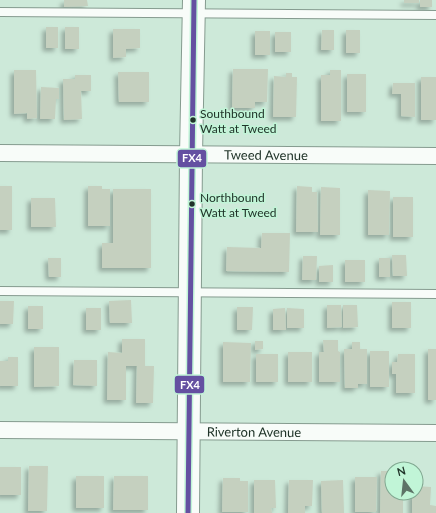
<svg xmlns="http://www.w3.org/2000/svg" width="436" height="513" viewBox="0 0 436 513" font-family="Lato,sans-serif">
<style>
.building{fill:#c5d0bf;filter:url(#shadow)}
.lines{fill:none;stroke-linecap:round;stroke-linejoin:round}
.service-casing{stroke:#859b8f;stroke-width:10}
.minor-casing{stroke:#859b8f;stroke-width:18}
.secondary-casing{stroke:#859b8f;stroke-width:24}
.service{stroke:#f8fcf9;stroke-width:8}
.minor{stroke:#f8fcf9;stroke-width:16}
.secondary{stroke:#f8fcf9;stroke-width:22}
.bus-1-casing{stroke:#c1f5d7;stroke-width:8}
.bus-1{stroke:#6450a1;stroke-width:5}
.bus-dot{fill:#203429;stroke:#c1f5d7;stroke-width:1.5}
.labels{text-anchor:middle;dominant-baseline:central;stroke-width:3;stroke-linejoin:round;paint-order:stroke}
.bus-label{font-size:12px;fill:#203429;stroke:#c1f5d7;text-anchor:start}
.street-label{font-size:13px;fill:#203429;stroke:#c1f5d7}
.line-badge{stroke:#c1f5d7;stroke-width:1.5}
.badge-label{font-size:11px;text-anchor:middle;font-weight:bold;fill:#fff}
</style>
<defs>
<filter id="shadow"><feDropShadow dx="-3.5" dy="3.5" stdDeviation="2" flood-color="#0004"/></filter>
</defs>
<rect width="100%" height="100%" fill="#cde9d9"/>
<path class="building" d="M64 0H87L88 6 64 7Z
M404 0H419V3H404Z
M420 0H432V7H420Z
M46 27H58V48H46Z
M65 27H79V49H65Z
M113 29H140V48L126 49V57L113 58Z
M322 30H334V50H321Z
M346 30H360V53H346Z
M255 31H270V55H255Z
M275 32H291V52H275Z
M233 69H268L267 102H255V108H232Z
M14 70H36L37 118 27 119V113L14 114Z
M330 70H341V121H321V75H330Z
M118 72H149V102H119Z
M286 73H292V77H297L296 117H273L274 76 286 77Z
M347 74H366V112H347Z
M75 75H91V91H81L82 119 64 120 63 79H75Z
M421 77H436V120H421Z
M393 83H415V117L401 116V94H392Z
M41 87 59 88V99H56L55 119H40Z
M0 186H12V230H0Z
M88 186H102V189H110V226H88Z
M297 186 312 187V192H317L318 232H296Z
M321 187 340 188V235H320Z
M113 189H151V268H102V243H113Z
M368 190 390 191 389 235H368Z
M393 197H413V237H393Z
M31 198H55L56 227H31Z
M262 233H290L289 272 226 271 227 247 261 248Z
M392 255H406L407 276H393Z
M303 256H317L316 280H302Z
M48 258H61V277H49Z
M379 258H390V277H379Z
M345 260H365V282H345Z
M333 265V282H319V266Z
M131 300 132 323H110L109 301Z
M0 301H14L13 324H0Z
M392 302H411V328H392Z
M327 305H341L342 327 327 328Z
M343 305H357L358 327 343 328Z
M28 306H43V329H28Z
M237 307H253L252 330H237Z
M86 308H101V330H86Z
M285 308 286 330H273V309Z
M287 308 304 309V328H287Z
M122 339H145V366H154L153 403H136L137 366H126V400H107L108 352 122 353Z
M323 340H338V351L340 352V382H319V352H324Z
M255 341H263V349L255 350Z
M223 342 251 343 250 382H223Z
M352 342H360V349H367V384H358V388H345L344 349H352Z
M34 347H59V386L34 387Z
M428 349H436V400H428Z
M370 351H389V387H370Z
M288 352H312V382H288Z
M256 354H278V382H256Z
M398 354H415V393H396V374H392V362H397Z
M8 357H18V386H0V361H8Z
M74 360H97V386L73 385Z
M29 466H48L47 511H28Z
M0 467H21V495H0Z
M381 471H392V493H403V513H380Z
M76 476H104V508H76Z
M114 476H148V510H113Z
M355 477H377L376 512H355Z
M223 478H240V481H248V512H222Z
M254 480H275L276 508H271L272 513H254Z
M289 480H313L312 506H305V513H288Z
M343 480 344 513H322L321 481Z
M416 486 431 487 430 505 436 506V513H412V493H416Z"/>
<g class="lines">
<defs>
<path id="service" d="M0 12 436 15
M0 291 436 294"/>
<g id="minor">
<path id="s1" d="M0 153 436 156"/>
<path id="s2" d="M0 430 436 433"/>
</g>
<path id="secondary" d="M188 513 191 155 194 0"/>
</defs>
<use href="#service" class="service-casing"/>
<use href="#minor" class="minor-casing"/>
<use href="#secondary" class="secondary-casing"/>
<use href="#service" class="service"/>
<use href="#minor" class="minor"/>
<use href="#secondary" class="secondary"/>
<defs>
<path id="bus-1" d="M188 513 194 0"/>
</defs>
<use href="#bus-1" class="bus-1-casing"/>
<use href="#bus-1" class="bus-1"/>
</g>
<g class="bus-dot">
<circle cx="193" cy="120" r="3.5"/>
<circle cx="192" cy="204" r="3.5"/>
</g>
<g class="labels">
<g class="bus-label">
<text x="200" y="113">Southbound<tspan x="200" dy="15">Watt at Tweed</tspan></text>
<text x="200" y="197">Northbound<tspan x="200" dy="15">Watt at Tweed</tspan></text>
</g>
<g class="street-label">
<text stroke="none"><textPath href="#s1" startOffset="266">Tweed Avenue</textPath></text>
<text stroke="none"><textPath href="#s2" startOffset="254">Riverton Avenue</textPath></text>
</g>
</g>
<g class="line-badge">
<rect x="177" y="149" width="30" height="19" rx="4" fill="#6450a1"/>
<rect x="174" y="375" width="31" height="19" rx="4" fill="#6450a1"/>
</g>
<g class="badge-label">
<text x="192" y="162">FX4</text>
<text x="190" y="389">FX4</text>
</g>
<g transform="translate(404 481) rotate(345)"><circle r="19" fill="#c1f5d7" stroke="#81a891"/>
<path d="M0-3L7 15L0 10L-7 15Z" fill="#5d7367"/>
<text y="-6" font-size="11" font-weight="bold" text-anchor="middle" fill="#203429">N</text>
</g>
</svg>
